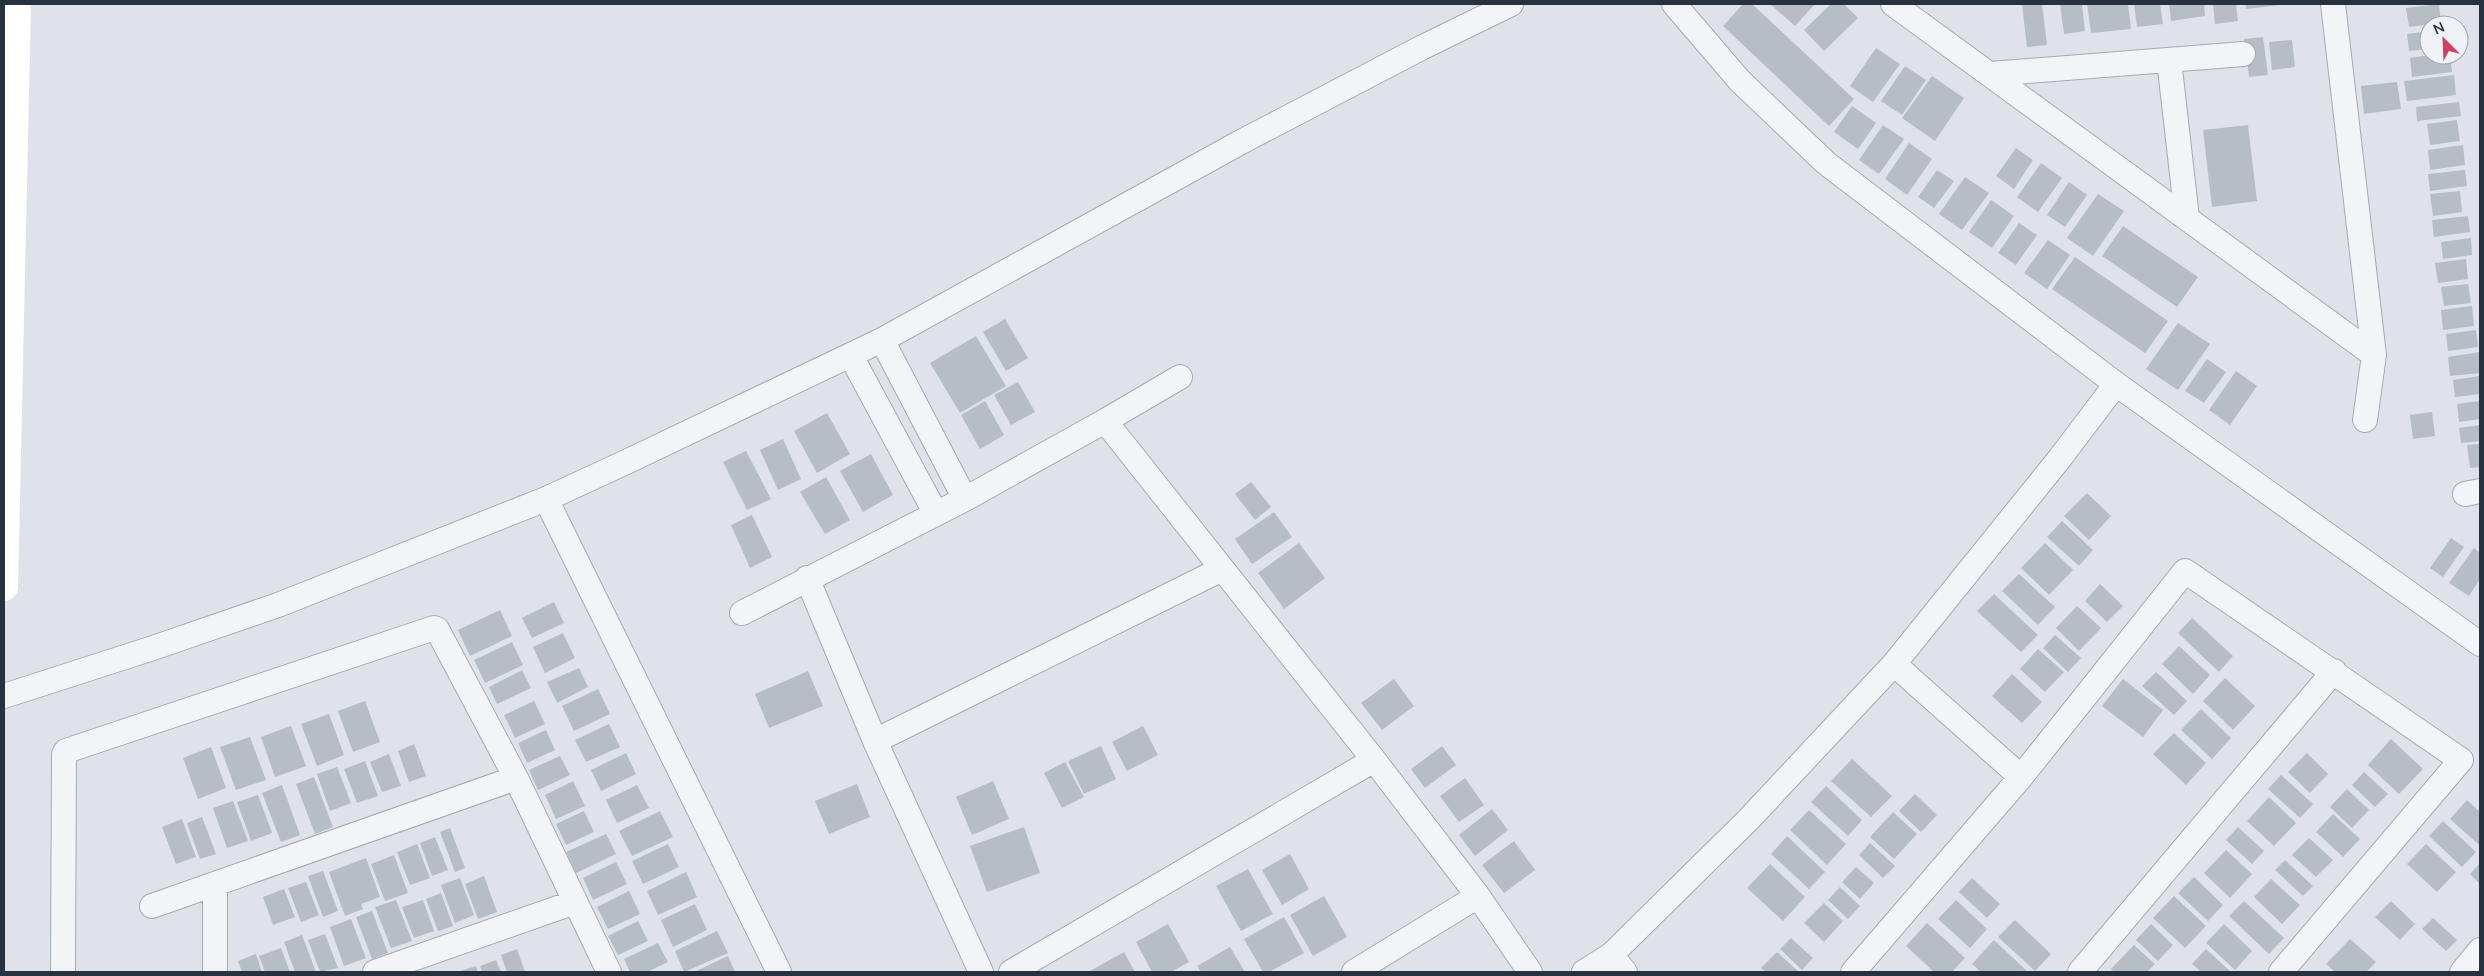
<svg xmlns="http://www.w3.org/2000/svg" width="2484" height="976" viewBox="0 0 2484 976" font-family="Mulish,sans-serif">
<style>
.building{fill:#b6bdc5}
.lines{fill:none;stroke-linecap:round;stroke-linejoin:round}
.street-casing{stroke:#a4aab3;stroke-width:26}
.street{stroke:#f2f4f7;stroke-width:24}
.secondary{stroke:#fff;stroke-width:28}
</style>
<rect width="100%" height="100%" fill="#dfe3e9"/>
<path class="building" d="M1743 4H1752L1854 99 1829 126 1723 26Z
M1770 4H1815L1795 26Z
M1831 4H1844L1858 18 1824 51 1804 30Z
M2022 4H2042L2047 45 2027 47Z
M2060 4H2082L2085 31 2064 34Z
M2087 4H2128L2131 29 2091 33Z
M2134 4H2160L2163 24 2137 27Z
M2169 4H2204L2205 16 2171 21Z
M2213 4H2236L2238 21 2215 24Z
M2246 4H2281V5L2246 9Z
M2439 4 2441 23 2409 27 2406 8Z
M2429 31V49L2409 51 2407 34Z
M2263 37 2268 75 2249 77 2244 39Z
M2292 40 2295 67 2272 70 2269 42Z
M1876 48 1900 64 1873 102 1850 86Z
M2430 55H2450L2452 72 2412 77 2410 58Z
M1905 66 1926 80 1902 115 1881 101Z
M2454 75 2456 95 2407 101 2404 81Z
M1932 76 1964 98 1935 141 1902 118Z
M2397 82 2401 109 2364 114 2361 86Z
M2459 102 2461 116 2417 121 2416 107Z
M1852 106 1876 123 1858 149 1834 132Z
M2457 120 2460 141 2430 145 2427 124Z
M1883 125 1904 139 1879 174 1859 160Z
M2248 125 2257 201 2212 207 2203 130Z
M1909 143 1932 159 1907 195 1885 179Z
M2463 145 2465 165 2430 170 2428 150Z
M2016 148 2033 160 2014 189 1996 176Z
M2041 163 2062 178 2038 212 2017 197Z
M1937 170 1954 181 1934 208 1918 197Z
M2465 170 2467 186 2430 191 2428 174Z
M1965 177 1989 193 1962 230 1939 214Z
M2069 182 2087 195 2065 227 2047 215Z
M2460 191 2462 212 2433 216 2430 194Z
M2098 194 2124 211 2093 256 2067 238Z
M1991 200 2014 216 1992 248 1969 232Z
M2468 216 2470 232 2434 237 2432 220Z
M2019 223 2037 235 2016 265 1998 253Z
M2123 226 2198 277 2177 307 2102 256Z
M2471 238 2472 255 2443 259 2441 242Z
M2048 240 2070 255 2047 289 2024 273Z
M2075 257 2168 321 2145 353 2052 289Z
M2466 259 2468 279 2438 283 2435 263Z
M2468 284 2471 303 2444 306 2441 287Z
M2472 306 2474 326 2443 330 2441 310Z
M1005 319 1028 358 1006 371 983 332Z
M2178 323 2210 344 2178 390 2146 369Z
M2476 330 2478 347 2448 351 2446 334Z
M976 336 1006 386 960 413 930 363Z
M2480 352V373L2450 376 2448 357Z
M2207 359 2226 372 2204 403 2185 391Z
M2236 371 2257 386 2230 425 2209 410Z
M2480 376V394L2455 397 2453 380Z
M1018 382 1035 412 1011 425 994 395Z
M985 401 1004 435 980 449 961 415Z
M2480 401V419L2459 422 2457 404Z
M2432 412 2435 436 2413 439 2410 415Z
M827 413 850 454 817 473 794 431Z
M2480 425V441L2461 443 2459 428Z
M783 439 801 479 778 490 760 450Z
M2480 444V467L2470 468 2467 445Z
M746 451 771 499 747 510 723 462Z
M871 454 893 495 863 512 840 471Z
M826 477 850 520 825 534 800 492Z
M1251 482 1271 507 1255 520 1235 494Z
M2087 493 2111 516 2089 540 2064 516Z
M1274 512 1292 537 1252 564 1235 539Z
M752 515 772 557 750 568 731 525Z
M2062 521 2093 550 2079 566 2047 537Z
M2451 538 2464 547 2443 577 2430 568Z
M1299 543 1325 578 1284 609 1258 573Z
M2045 543 2073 570 2049 595 2021 568Z
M2474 548 2480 553V579L2469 596 2449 583Z
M2019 574 2055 607 2038 625 2002 591Z
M2100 584 2123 606 2107 622 2085 601Z
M1994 594 2038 635 2021 652 1977 611Z
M554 602 564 623 532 638 522 618Z
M2077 606 2101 628 2079 651 2056 628Z
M500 610 512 636 470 656 458 630Z
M2192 618 2233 656 2219 672 2178 633Z
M563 633 575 658 545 673 533 647Z
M2055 635 2081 658 2068 672 2043 648Z
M512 642 523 665 485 683 474 660Z
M2179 646 2210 675 2193 694 2162 664Z
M2038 649 2064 672 2045 692 2020 669Z
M579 668 588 687 557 703 547 682Z
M522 670 531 688 497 704 489 687Z
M808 671 823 706 769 728 755 694Z
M2156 672 2187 701 2174 715 2142 686Z
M2012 674 2042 702 2022 723 1992 696Z
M2225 678 2255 706 2233 730 2203 701Z
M1394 679 1414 706 1382 730 1361 703Z
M2123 679 2163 710 2143 737 2102 706Z
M598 689 610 714 574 731 562 706Z
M365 701 380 742 353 752 338 711Z
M534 701 545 724 515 738 504 715Z
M2201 709 2231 738 2212 759 2181 730Z
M329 714 344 755 317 766 301 724Z
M609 724 620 747 586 762 575 740Z
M291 726 306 766 275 777 261 737Z
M1143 726 1158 755 1127 771 1112 742Z
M546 730 555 750 527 763 518 743Z
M2174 733 2206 763 2186 785 2153 754Z
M250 737 266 780 236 790 220 747Z
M2391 739 2423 769 2399 794 2368 765Z
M414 744 426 776 409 782 398 751Z
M1101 746 1116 779 1084 794 1068 761Z
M1442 746 1456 765 1425 788 1411 769Z
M211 747 226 788 198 799 183 758Z
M626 753 636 774 601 791 591 770Z
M2307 753 2328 774 2310 793 2288 772Z
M389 754 401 786 382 792 370 762Z
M560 756 570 775 538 790 529 770Z
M1852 759 1892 796 1871 817 1831 781Z
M365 761 378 796 357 803 344 769Z
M1065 762 1084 797 1062 808 1044 773Z
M337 767 351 803 330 811 317 774Z
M2364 772 2388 794 2375 807 2352 785Z
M2281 775 2313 804 2300 818 2268 789Z
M314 777 333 827 315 834 296 784Z
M1465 778 1484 805 1459 822 1440 796Z
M573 781 585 806 556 819 545 795Z
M993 781 1009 819 972 835 956 797Z
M857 784 870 817 829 834 815 801Z
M282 785 300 835 281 842 262 793Z
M637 785 649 808 617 823 606 800Z
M1826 786 1862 820 1848 836 1811 802Z
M2347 789 2369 810 2352 828 2330 807Z
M1915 794 1937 815 1921 832 1899 811Z
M258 795 272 833 251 841 237 802Z
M2269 797 2296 823 2274 846 2247 821Z
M2467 800 2480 812V842L2478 844 2450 819Z
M233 801 248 841 227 848 213 808Z
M1492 809 1508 830 1475 856 1459 835Z
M1809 810 1846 844 1827 865 1790 830Z
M584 811 594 832 566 845 556 824Z
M660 811 673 837 632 856 619 831Z
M1893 812 1917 834 1894 859 1870 837Z
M2333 814 2360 839 2343 857 2316 832Z
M202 817 216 854 200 859 187 823Z
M182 819 196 857 176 864 162 827Z
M2443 821 2476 852 2462 867 2429 836Z
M1024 827 1040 873 987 892 970 846Z
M2238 827 2264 851 2252 864 2226 840Z
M450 828 465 868 455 872 440 832Z
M606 834 616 854 576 873 566 852Z
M1787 836 1825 872 1809 889 1771 854Z
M435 837 448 870 432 876 420 843Z
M2309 838 2333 860 2316 877 2292 855Z
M1514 841 1535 870 1504 893 1482 865Z
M1870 843 1895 866 1883 878 1859 855Z
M417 844 430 878 410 885 397 852Z
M668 844 679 867 643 884 632 861Z
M2426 844 2456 872 2437 892 2407 864Z
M2226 850 2252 874 2230 898 2204 873Z
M1290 854 1309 889 1282 905 1262 870Z
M394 855 408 893 385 901 371 864Z
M366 858 380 897 361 904 363 909 345 916 329 872Z
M2285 860 2313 886 2303 896 2275 870Z
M616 862 627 884 593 900 583 878Z
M2480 863V884L2470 874Z
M1770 864 1805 897 1783 921 1747 888Z
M1856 867 1874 883 1860 899 1842 882Z
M1248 869 1273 914 1241 931 1216 886Z
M323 871 338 911 323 917 308 876Z
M686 872 697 897 658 915 647 891Z
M484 876 497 912 478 919 465 884Z
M2194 877 2223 905 2208 921 2178 893Z
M460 878 474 915 455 923 441 885Z
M1972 878 2000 904 1987 918 1959 892Z
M2271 879 2300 905 2282 924 2254 897Z
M306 882 319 915 301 922 288 888Z
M1840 887 1860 906 1848 919 1828 900Z
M284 889 295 917 273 925 263 897Z
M629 891 640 914 608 929 597 907Z
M441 893 453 926 438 931 426 899Z
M1324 896 1347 937 1313 956 1290 915Z
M2174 896 2206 926 2185 948 2153 918Z
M396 900 412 941 391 948 375 907Z
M423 900 434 931 414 938 402 907Z
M1956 900 1987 929 1970 948 1938 919Z
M2244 901 2284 938 2269 954 2229 916Z
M2391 901 2415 924 2400 940 2375 917Z
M1824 903 1843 921 1824 942 1804 923Z
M695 904 707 930 673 947 661 920Z
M372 911 388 953 372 959 356 917Z
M1284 917 1304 953 1269 972H1263L1244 939Z
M2433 918 2457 940 2446 951 2422 929Z
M351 919 366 958 344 966 330 927Z
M2015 920 2051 954 2035 971 1998 937Z
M638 921 648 941 618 955 608 936Z
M1927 923 1965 958 1952 972H1934L1906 946Z
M1168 924 1189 962 1171 972H1152L1136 942Z
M2151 924 2173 945 2158 961 2136 940Z
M2224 924 2252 951 2235 970 2206 943Z
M717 931 728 953 684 972 675 951Z
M325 934 338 968 320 972 308 940Z
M302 935 316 972H295L284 942Z
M1791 938 1813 958 1802 970 1780 949Z
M2350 939 2376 962 2366 972H2335L2326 964Z
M1994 940 2028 972H1981L1972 964Z
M658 943 668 962 647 972H630L624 959Z
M2134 945 2155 964 2147 972H2114L2111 969Z
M1230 947 1245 972H1201L1197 966Z
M281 948 290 972H265L259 956Z
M517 949 525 972H507L501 955Z
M2206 949 2231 972H2201L2192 964Z
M1124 952 1135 972H1088Z
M1777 952 1799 972H1766L1761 968Z
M256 954 262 972H242L238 961Z
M728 956 735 972H694Z
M496 960 501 972H482L480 966Z
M476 966 478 972H458Z"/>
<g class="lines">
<defs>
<path id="street" d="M1674 4 1740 81 1826 163 2116 384 2480 644
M1893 4 2374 355
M2333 4 2374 355 2365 420
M2169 60 2187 218
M1990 74 2243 54
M882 340 965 499
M851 356 936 514
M1105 421 1374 760 1478 896 1530 972
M2465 494 2480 491
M546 499 779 972
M807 578 875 741 981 972
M742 613 965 499 1105 421 1180 377
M1894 664 2021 777
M4 696 153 648 278 605 546 499 624 463 882 340 1241 142 1421 48 1511 4
M875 741 1222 569
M215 885V972
M152 906 516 778
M1611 955 1625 972
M63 972 64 754 66 751 434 628 437 629 516 778 609 972
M375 972 575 902
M1011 972 1374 760
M1354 972 1478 896
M1584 972 1611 955 1749 819 1894 664 2060 458 2116 384
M1853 972 2021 777 2185 571 2461 760 2281 972
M2080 972 2334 671
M2462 972 2480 950"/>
</defs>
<use href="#street" class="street-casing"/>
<use href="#street" class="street"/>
<path class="secondary" d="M4 587 17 4"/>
</g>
<rect width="2484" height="976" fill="none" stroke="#273240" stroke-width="10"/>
<g transform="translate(2444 40) rotate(336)"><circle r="24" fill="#eef2f6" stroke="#9ea5ad"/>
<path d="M0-4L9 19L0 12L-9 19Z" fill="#d14061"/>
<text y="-8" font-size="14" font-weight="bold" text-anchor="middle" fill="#273240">N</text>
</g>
</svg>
